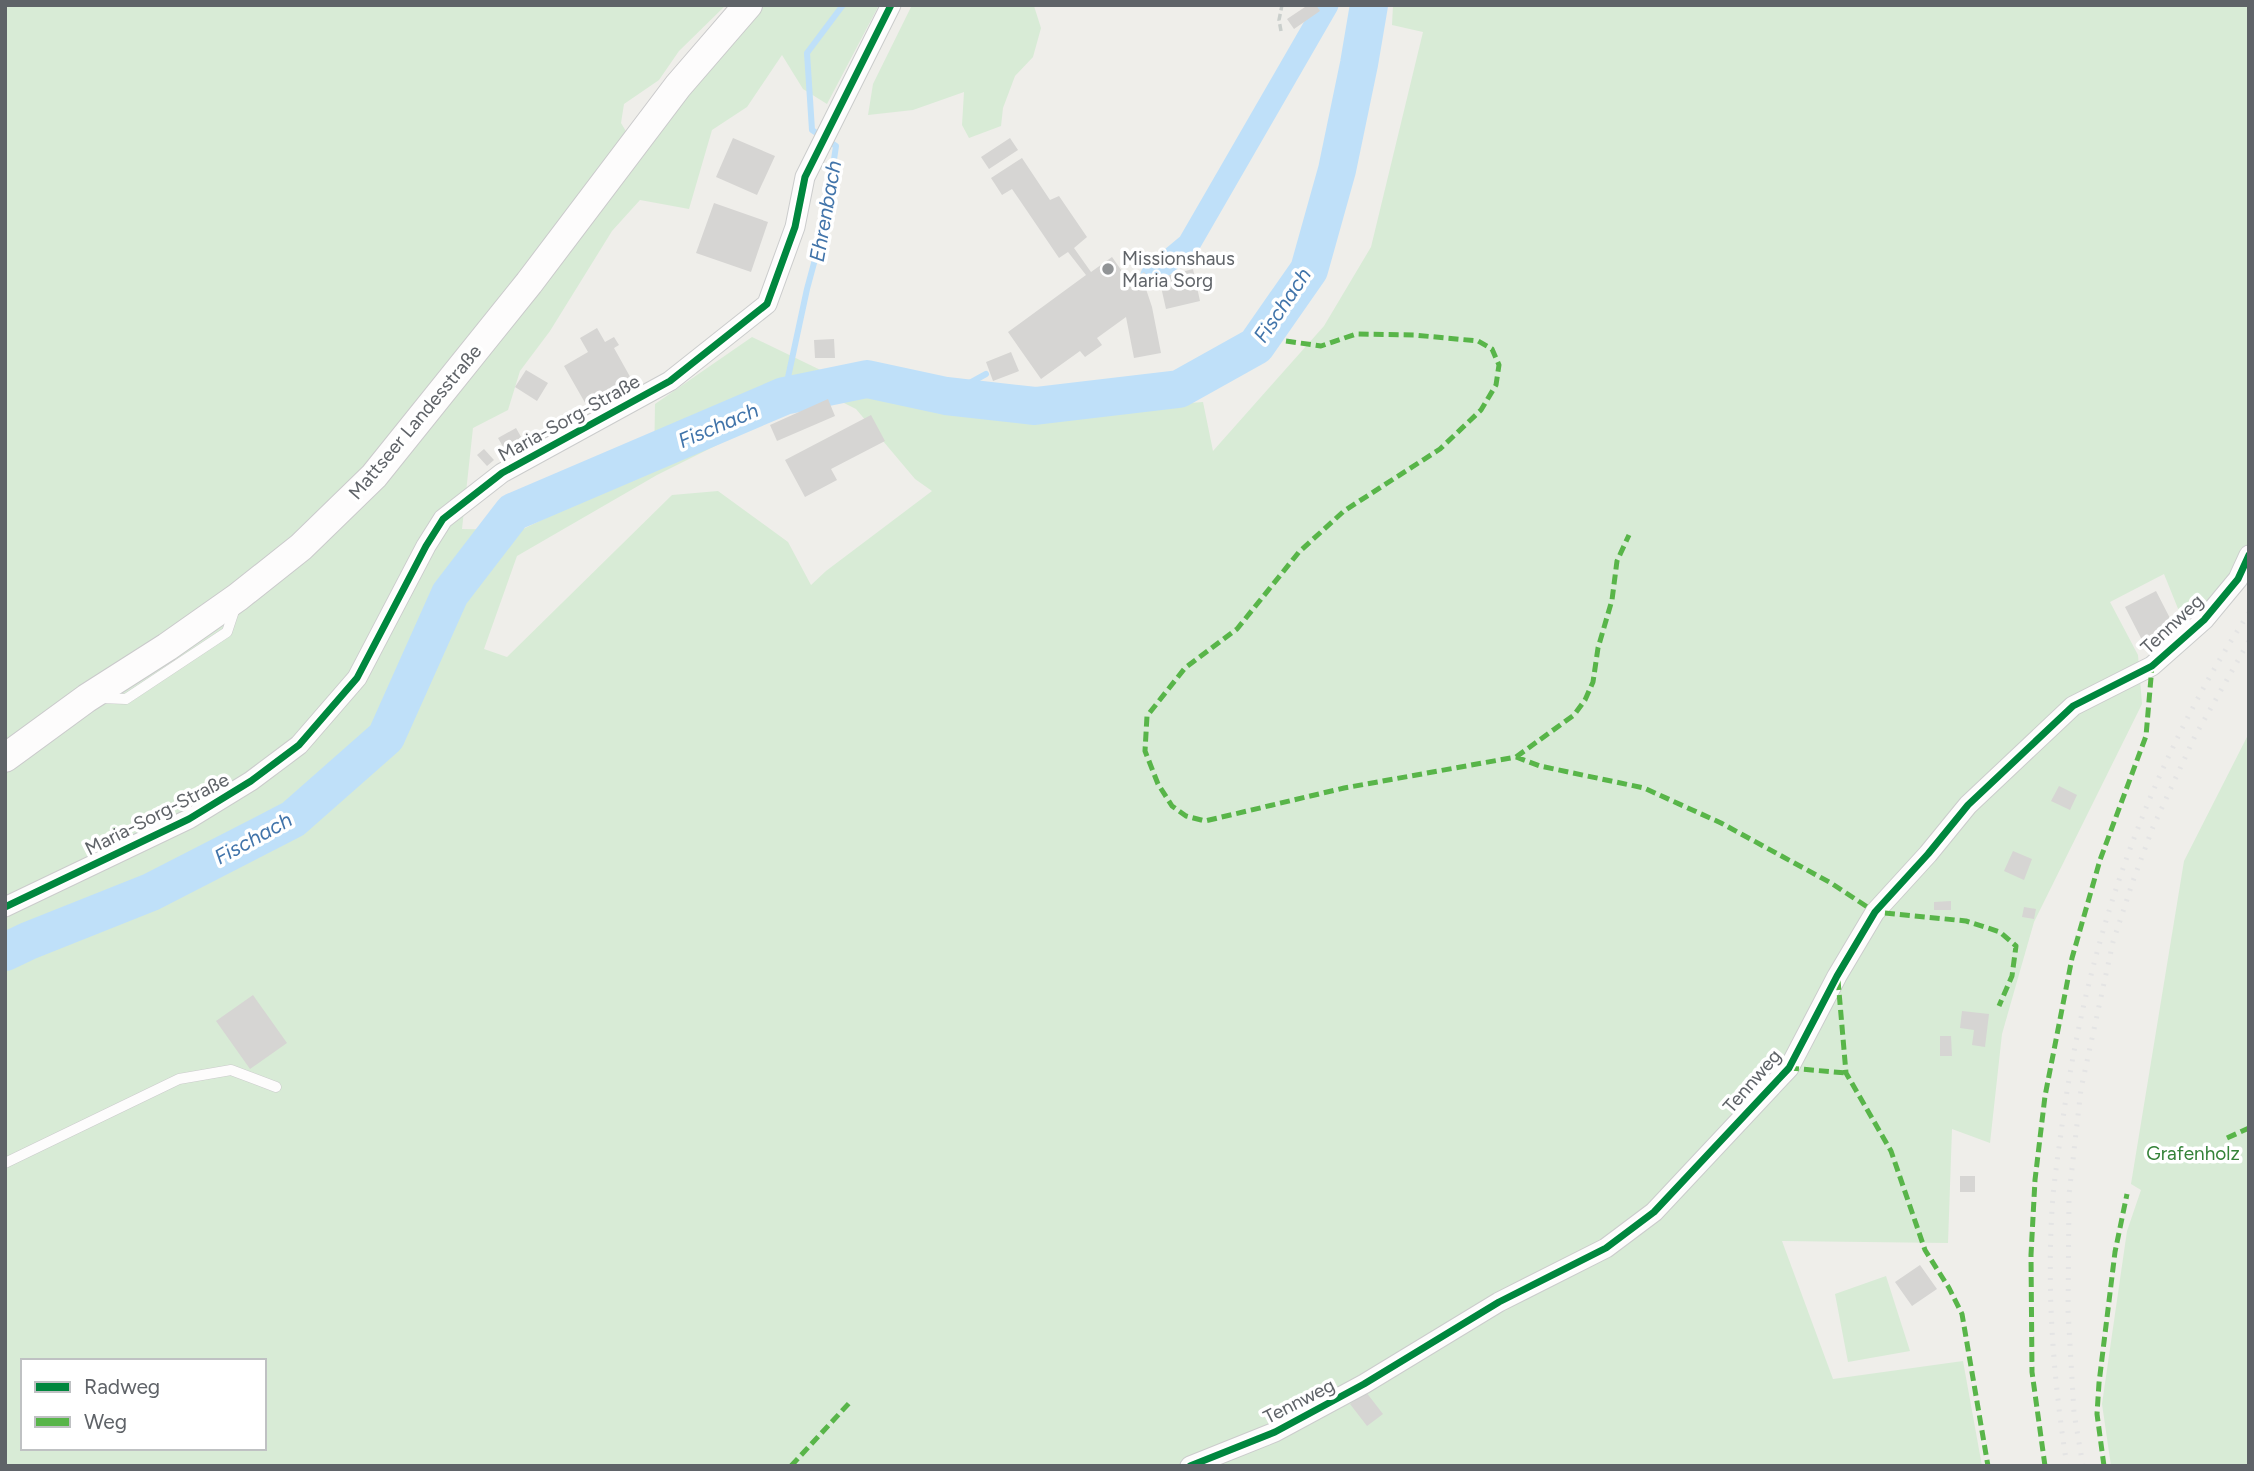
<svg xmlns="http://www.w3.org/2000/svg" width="2254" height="1471" viewBox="0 0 2254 1471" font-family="Figtree,sans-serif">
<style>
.green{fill:#d8ebd6;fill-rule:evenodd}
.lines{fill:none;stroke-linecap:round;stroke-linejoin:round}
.stream{stroke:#bfe0f9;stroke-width:6}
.canal{stroke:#bfe0f9;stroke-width:23}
.river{stroke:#bfe0f9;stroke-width:38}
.building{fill:#d6d5d3}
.service-casing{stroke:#cbcccc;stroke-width:11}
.minor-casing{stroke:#cbcccc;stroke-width:21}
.secondary-casing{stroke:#cacacb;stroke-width:30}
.path{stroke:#cacfcc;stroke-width:3.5;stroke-dasharray:7 3.5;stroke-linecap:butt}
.service{stroke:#fdfcfc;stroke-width:10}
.minor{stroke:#fdfcfc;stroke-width:19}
.secondary{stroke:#fdfcfc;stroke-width:28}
.rail{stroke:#e4e4e4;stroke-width:5;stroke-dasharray:2 9;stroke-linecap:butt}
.quiet{stroke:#58b549;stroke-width:5;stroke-dasharray:10 5;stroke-linecap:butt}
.cycleway-casing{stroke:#fff;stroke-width:11}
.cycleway{stroke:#00873e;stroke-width:7}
.poi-dot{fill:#919496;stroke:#fff;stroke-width:2.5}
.labels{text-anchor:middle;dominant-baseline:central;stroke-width:7;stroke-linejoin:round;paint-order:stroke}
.poi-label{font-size:19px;fill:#5f6368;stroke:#fff;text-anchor:start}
.street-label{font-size:19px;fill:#5f6368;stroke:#fff}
.park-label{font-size:19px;fill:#348238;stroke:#fff}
.water-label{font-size:21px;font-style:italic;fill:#4174aa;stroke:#fff}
</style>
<rect width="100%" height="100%" fill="#efeeea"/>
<path class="green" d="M5 5H726L679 51 659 80 624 104 621 123 642 158 697 79 763 5H879L827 104 803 89 782 55 747 107 712 130 689 209 640 200 612 231 550 331 520 371 508 410 473 428 462 529 521 530 654 466 655 404 752 337 866 392 992 419 1203 402 1213 451 1324 326 1371 247 1423 32 1392 25 1393 5H2249V542C2240 565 2225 590 2207 607 2201 613 2191 616 2183 621L2164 574 2110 602 2138 655 2142 704 2034 922 2002 1034 1990 1143 1952 1129 1948 1243 1782 1241 1833 1379 1963 1361 1982 1466H5ZM830 396 856 409 915 479 932 491 826 571 811 585 788 542 718 491 672 495 507 657 484 649 517 556 657 475 793 407ZM23 1361H264V1448H23Z
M912 5H1035L1034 6 1041 28 1033 57 1015 76 1003 108 1001 126 969 138 962 125 964 92 913 110 868 115 873 84Z
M2249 733V1466H2111L2102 1404 2127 1231 2141 1190 2131 1184 2184 861Z
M1886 1276 1910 1351 1848 1362 1835 1294Z"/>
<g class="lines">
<path class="stream" d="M784 396 807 289 824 226 836 146 812 130 807 53 843 5
M946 396 986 374"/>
<path class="canal" d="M1152 275 1189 244 1327 5"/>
<path class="river" d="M5 952 28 941 151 892 293 819 386 737 450 594 513 512 784 396 867 379 946 396 1035 406 1179 389 1256 346 1309 270 1337 170 1359 64 1369 5"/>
</g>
<path class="building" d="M1308 5H1316L1320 11 1294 29 1287 19Z
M733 138 775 156 757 195 716 177Z
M1010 138 1018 150 989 169 981 157Z
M1022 158 1050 200 1059 196 1087 237 1074 248 1091 272 1112 257 1131 284 1144 272 1154 284 1146 289 1152 307 1161 353 1134 358 1126 317 1097 338 1102 345 1085 357 1080 351 1041 379 1008 332 1086 275 1068 252 1059 258 1012 189 1002 195 991 178Z
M714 203 768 222 751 272 696 253Z
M1193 269 1200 301 1166 309 1159 278Z
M597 328 605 342 614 337 619 345 614 348 633 382 588 408 564 366 588 352 580 338Z
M834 339 835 358H815L814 340Z
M1011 352 1019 371 993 381 986 362Z
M526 370 548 383 537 401 515 387Z
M828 399 835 416 777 441 770 425Z
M871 415 885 441 831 469 837 480 805 497 785 460Z
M516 428 524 442 506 452 498 438Z
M484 449 494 460 487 466 477 455Z
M2156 591 2173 624 2142 640 2125 607Z
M2059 786 2077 795 2070 810 2051 801Z
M2013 851 2032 859 2024 880 2004 871Z
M1951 901V910H1934V902Z
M2024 907 2036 909 2034 919 2022 917Z
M253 995 287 1043 250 1069 216 1021Z
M1962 1011 1989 1014 1985 1047 1972 1045 1974 1030 1960 1028Z
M1940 1036H1951L1952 1056H1940Z
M1960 1176H1975V1192H1960Z
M1920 1265 1937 1289 1912 1306 1895 1282Z
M1366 1392 1383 1414 1367 1426 1350 1404Z"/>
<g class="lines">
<defs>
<path id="service" d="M102 698 126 699 227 632 235 608
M5 1163 179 1079 231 1070 276 1087"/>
<path id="minor" d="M5 907 189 819 251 781 299 745 357 678 426 546 443 519 502 473 670 381 767 304 795 227 805 177 891 5
M1190 1466 1275 1432 1364 1384 1499 1302 1606 1248 1654 1212 1789 1068 1837 976 1875 912 1928 854 1968 805 2073 706 2152 666 2204 620 2238 579 2249 555"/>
<path id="secondary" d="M5 758 87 698 167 647 238 597 301 547 374 476 529 283 678 86 748 5"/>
</defs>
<use href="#service" class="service-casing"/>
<use href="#minor" class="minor-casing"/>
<use href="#secondary" class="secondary-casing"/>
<path class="path" d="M1281 31 1279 20 1282 5"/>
<use href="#service" class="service"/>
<use href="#minor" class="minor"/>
<use href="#secondary" class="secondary"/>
<path class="rail" d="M2067 1466C2053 1377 2046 1286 2053 1196 2055 1175 2058 1154 2061 1133 2085 948 2146 768 2249 613
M2083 1466 2074 1413 2068 1311 2069 1195 2081 1089 2113 942 2133 881 2153 827 2195 736 2249 641"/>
<path class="quiet" d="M1286 341 1321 346 1356 334 1414 335 1478 341 1492 349 1499 365 1496 385 1481 410 1440 449 1344 511 1299 552 1237 629 1185 668 1147 716 1145 751 1158 784 1172 806 1186 816 1205 821 1344 788 1516 757 1540 766 1644 788 1721 823 1831 883 1875 912 1966 921 2000 932 2016 946 2012 976 1999 1006
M1516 757 1574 715 1585 700 1593 682 1598 648 1612 600 1617 561 1629 535
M1838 980 1846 1073 1891 1151 1925 1250 1949 1288 1962 1314 1988 1466
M1789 1068 1846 1073
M2227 1138 2249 1128
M791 1466 852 1400
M2045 1466 2032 1372 2031 1255 2035 1180 2045 1096 2072 958 2100 860 2146 736 2152 666
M2104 1466 2097 1414 2099 1383 2115 1252 2127 1194"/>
<defs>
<path id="cycleway" d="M5 907 189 819 251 781 299 745 357 678 426 546 443 519 502 473 670 381 767 304 795 227 805 177 891 5
M1190 1466 1275 1432 1364 1384 1499 1302 1606 1248 1654 1212 1789 1068 1837 976 1875 912 1928 854 1968 805 2073 706 2152 666 2204 620 2238 579 2249 555"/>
</defs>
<use href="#cycleway" class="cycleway-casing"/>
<use href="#cycleway" class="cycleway"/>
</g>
<circle class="poi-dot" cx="1108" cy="269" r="7"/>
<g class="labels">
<g class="poi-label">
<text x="1122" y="258">Missionshaus<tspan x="1122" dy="22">Maria Sorg</tspan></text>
</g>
<g class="street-label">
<text transform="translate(569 418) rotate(-29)">Maria-Sorg-Straße</text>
<text transform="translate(415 422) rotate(-50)">Mattseer Landesstraße</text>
<text transform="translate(2172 624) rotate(-43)">Tennweg</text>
<text transform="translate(157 814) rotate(-27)">Maria-Sorg-Straße</text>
<text transform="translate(1752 1081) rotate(-49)">Tennweg</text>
<text transform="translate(1299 1401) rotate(-27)">Tennweg</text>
</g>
<g class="park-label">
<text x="2193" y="1153">Grafenholz</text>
</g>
<g class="water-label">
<text transform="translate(825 211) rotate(-80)">Ehrenbach</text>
<text transform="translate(1282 305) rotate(-56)">Fischach</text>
<text transform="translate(718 425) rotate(-23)">Fischach</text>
<text transform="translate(253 838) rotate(-29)">Fischach</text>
</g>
</g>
<rect width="2254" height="1471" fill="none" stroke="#5f6368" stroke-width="14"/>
<rect x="21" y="1359" width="245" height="91" fill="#ffffff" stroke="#bfc1c3" stroke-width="2"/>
<rect x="35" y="1382" width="35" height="10" fill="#00873e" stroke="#bfc1c3" stroke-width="2"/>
<text x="84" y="1394" font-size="21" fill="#5f6368">Radweg</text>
<rect x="35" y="1417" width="35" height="10" fill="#58b549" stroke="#bfc1c3" stroke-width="2"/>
<text x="84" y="1429" font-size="21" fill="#5f6368">Weg</text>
</svg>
